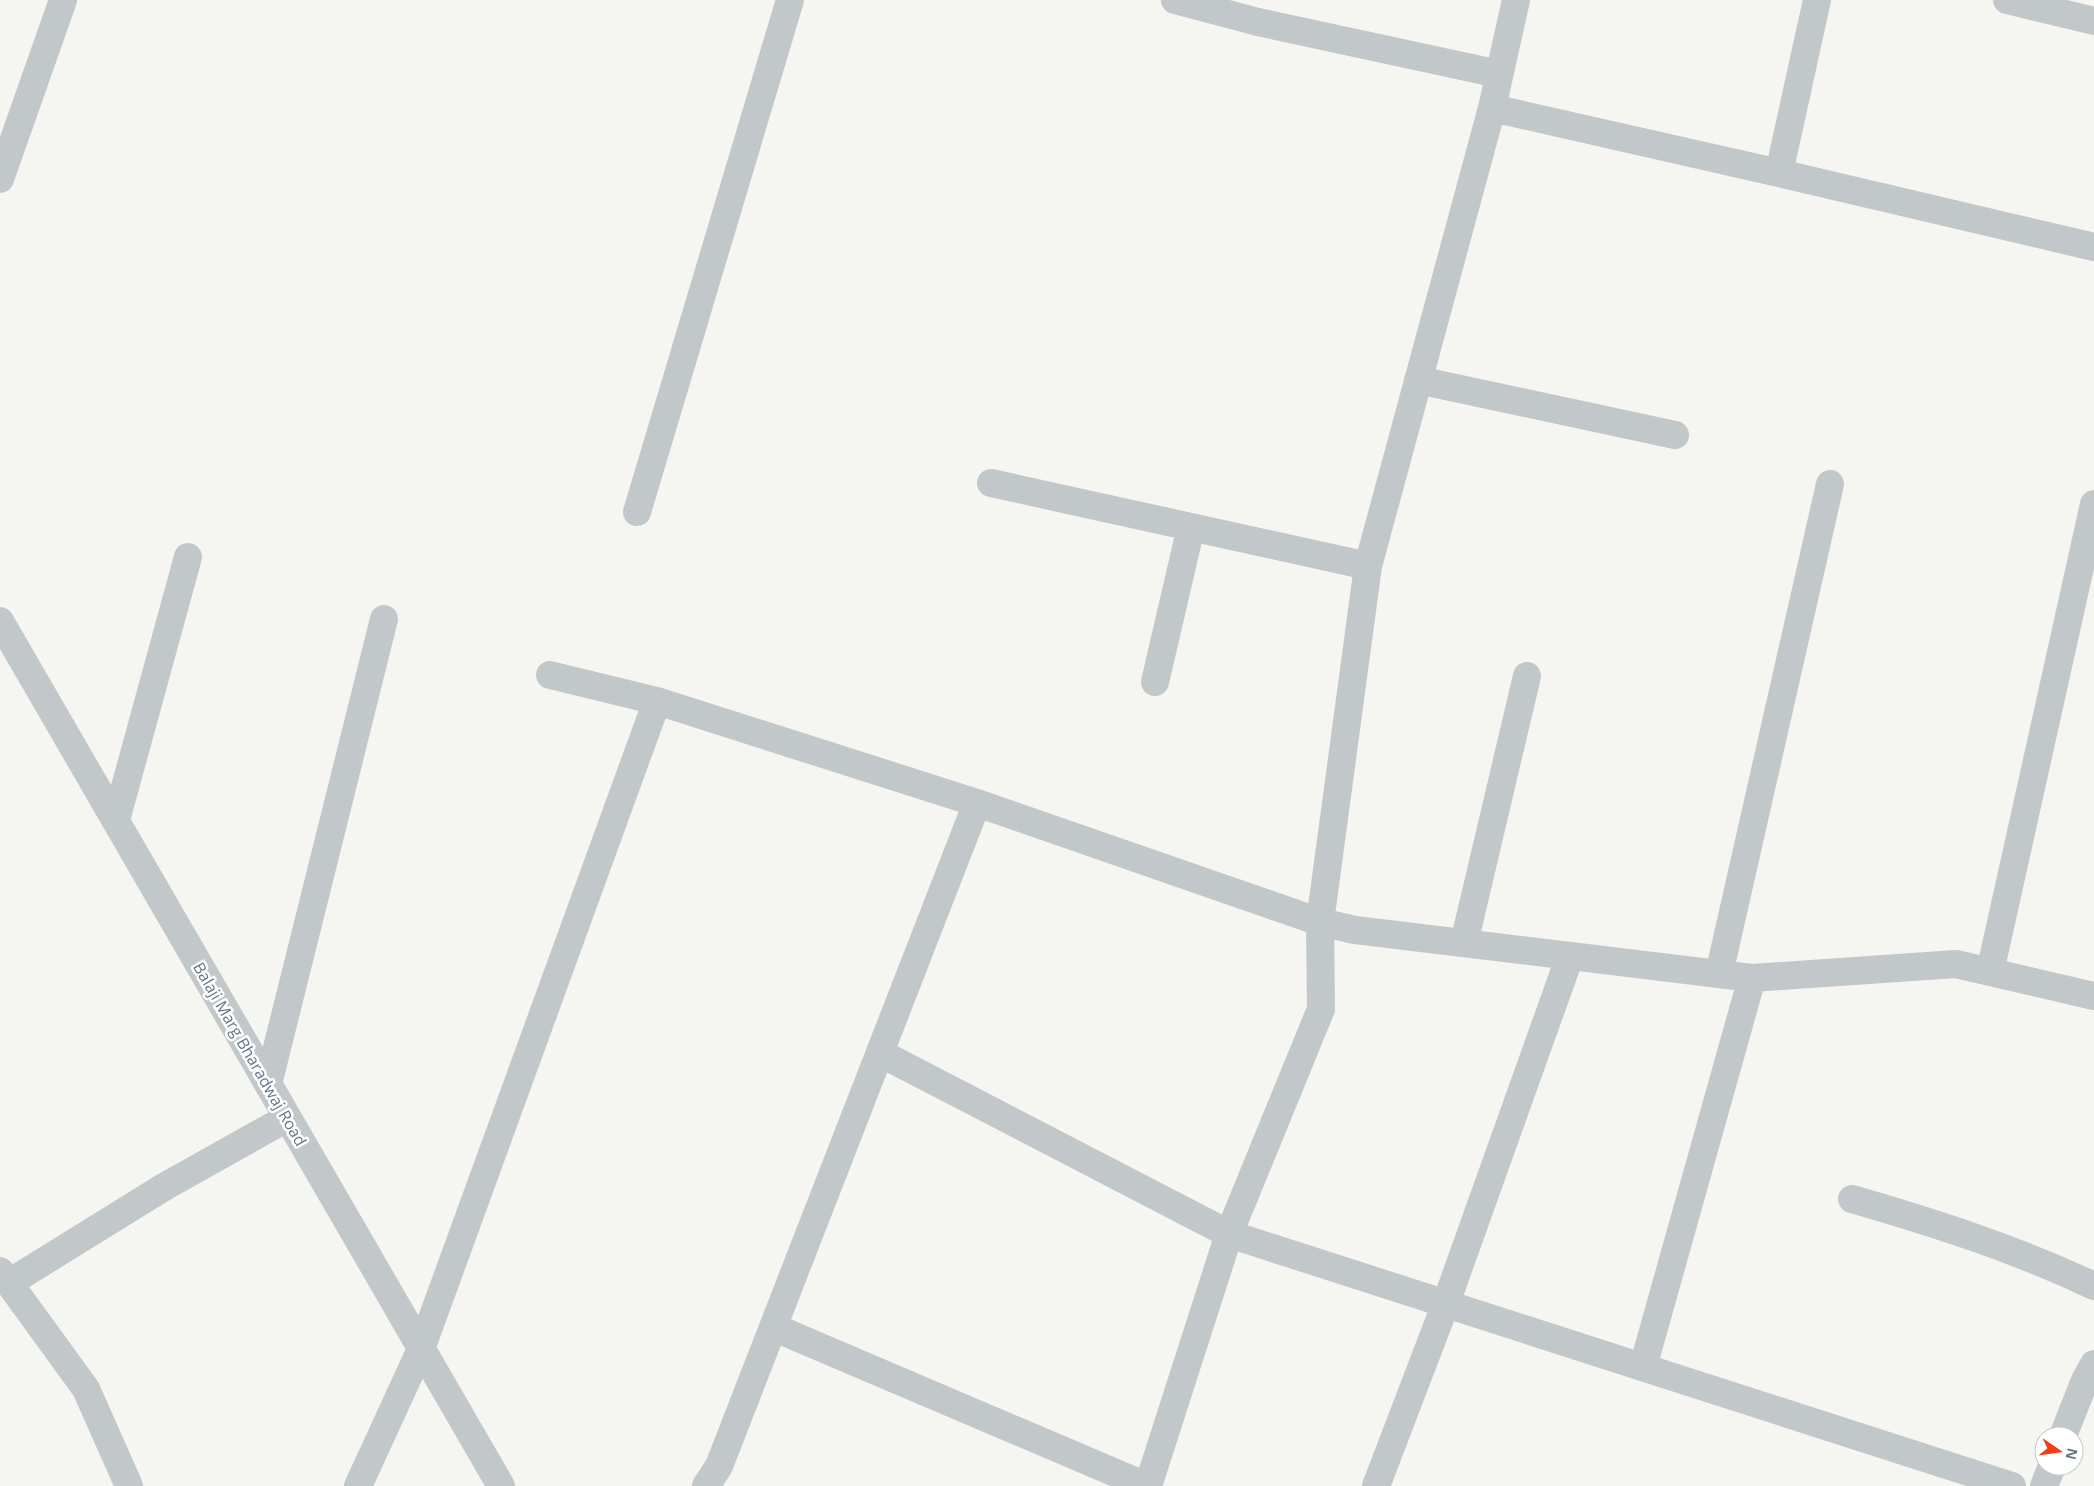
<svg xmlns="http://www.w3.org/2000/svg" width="2094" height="1486" viewBox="0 0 2094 1486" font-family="'Open Sans',sans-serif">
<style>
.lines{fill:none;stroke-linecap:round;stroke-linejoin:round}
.minor{stroke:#c2c7ca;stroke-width:28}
.tertiary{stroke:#c2c7ca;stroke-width:28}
.labels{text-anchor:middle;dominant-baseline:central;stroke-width:5;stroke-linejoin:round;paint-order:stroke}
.street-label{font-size:16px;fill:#617785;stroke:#fff}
</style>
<rect width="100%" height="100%" fill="#f5f5f1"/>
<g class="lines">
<path class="minor" d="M1175 0 1258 22 1499 74
M2007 0 2094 21
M1492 108 1779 173 2094 247
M1779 173 1817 0
M0 179 63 0
M1418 380 1675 435
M991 483 1368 566
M637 512 790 0
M550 675 657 701
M1155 682 1191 527
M116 820 188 557
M1464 943 1527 676
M1990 972 2094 504
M1719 974 1830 484
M880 1053 1229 1234 2012 1486
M268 1084 384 619
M1852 1199C1935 1223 2016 1249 2094 1286
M0 1271 9 1283 164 1187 287 1118
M9 1283 86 1389 129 1486
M773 1327 1146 1486
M1643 1367 1752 978
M2063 1436 2085 1380 2094 1364
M358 1486 421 1349 657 701 977 803
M706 1486 719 1466 977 803 1320 922 1355 930 1752 978 1956 964 2094 996
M1148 1486 1229 1234 1321 1009 1320 922 1368 566 1492 108 1516 0
M1376 1486 1446 1303 1570 956
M2044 1486 2052 1466"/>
<path class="tertiary" d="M0 621 501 1486"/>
</g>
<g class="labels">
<g class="street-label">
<text transform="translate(250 1054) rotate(60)">Balaji Marg Bharadwaj Road</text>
</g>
</g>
<g transform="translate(2059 1451) rotate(103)"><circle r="24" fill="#ffffff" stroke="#c0c9ce"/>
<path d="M0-4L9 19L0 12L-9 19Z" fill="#f23e14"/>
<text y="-8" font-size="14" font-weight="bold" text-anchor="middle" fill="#617785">N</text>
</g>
</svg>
